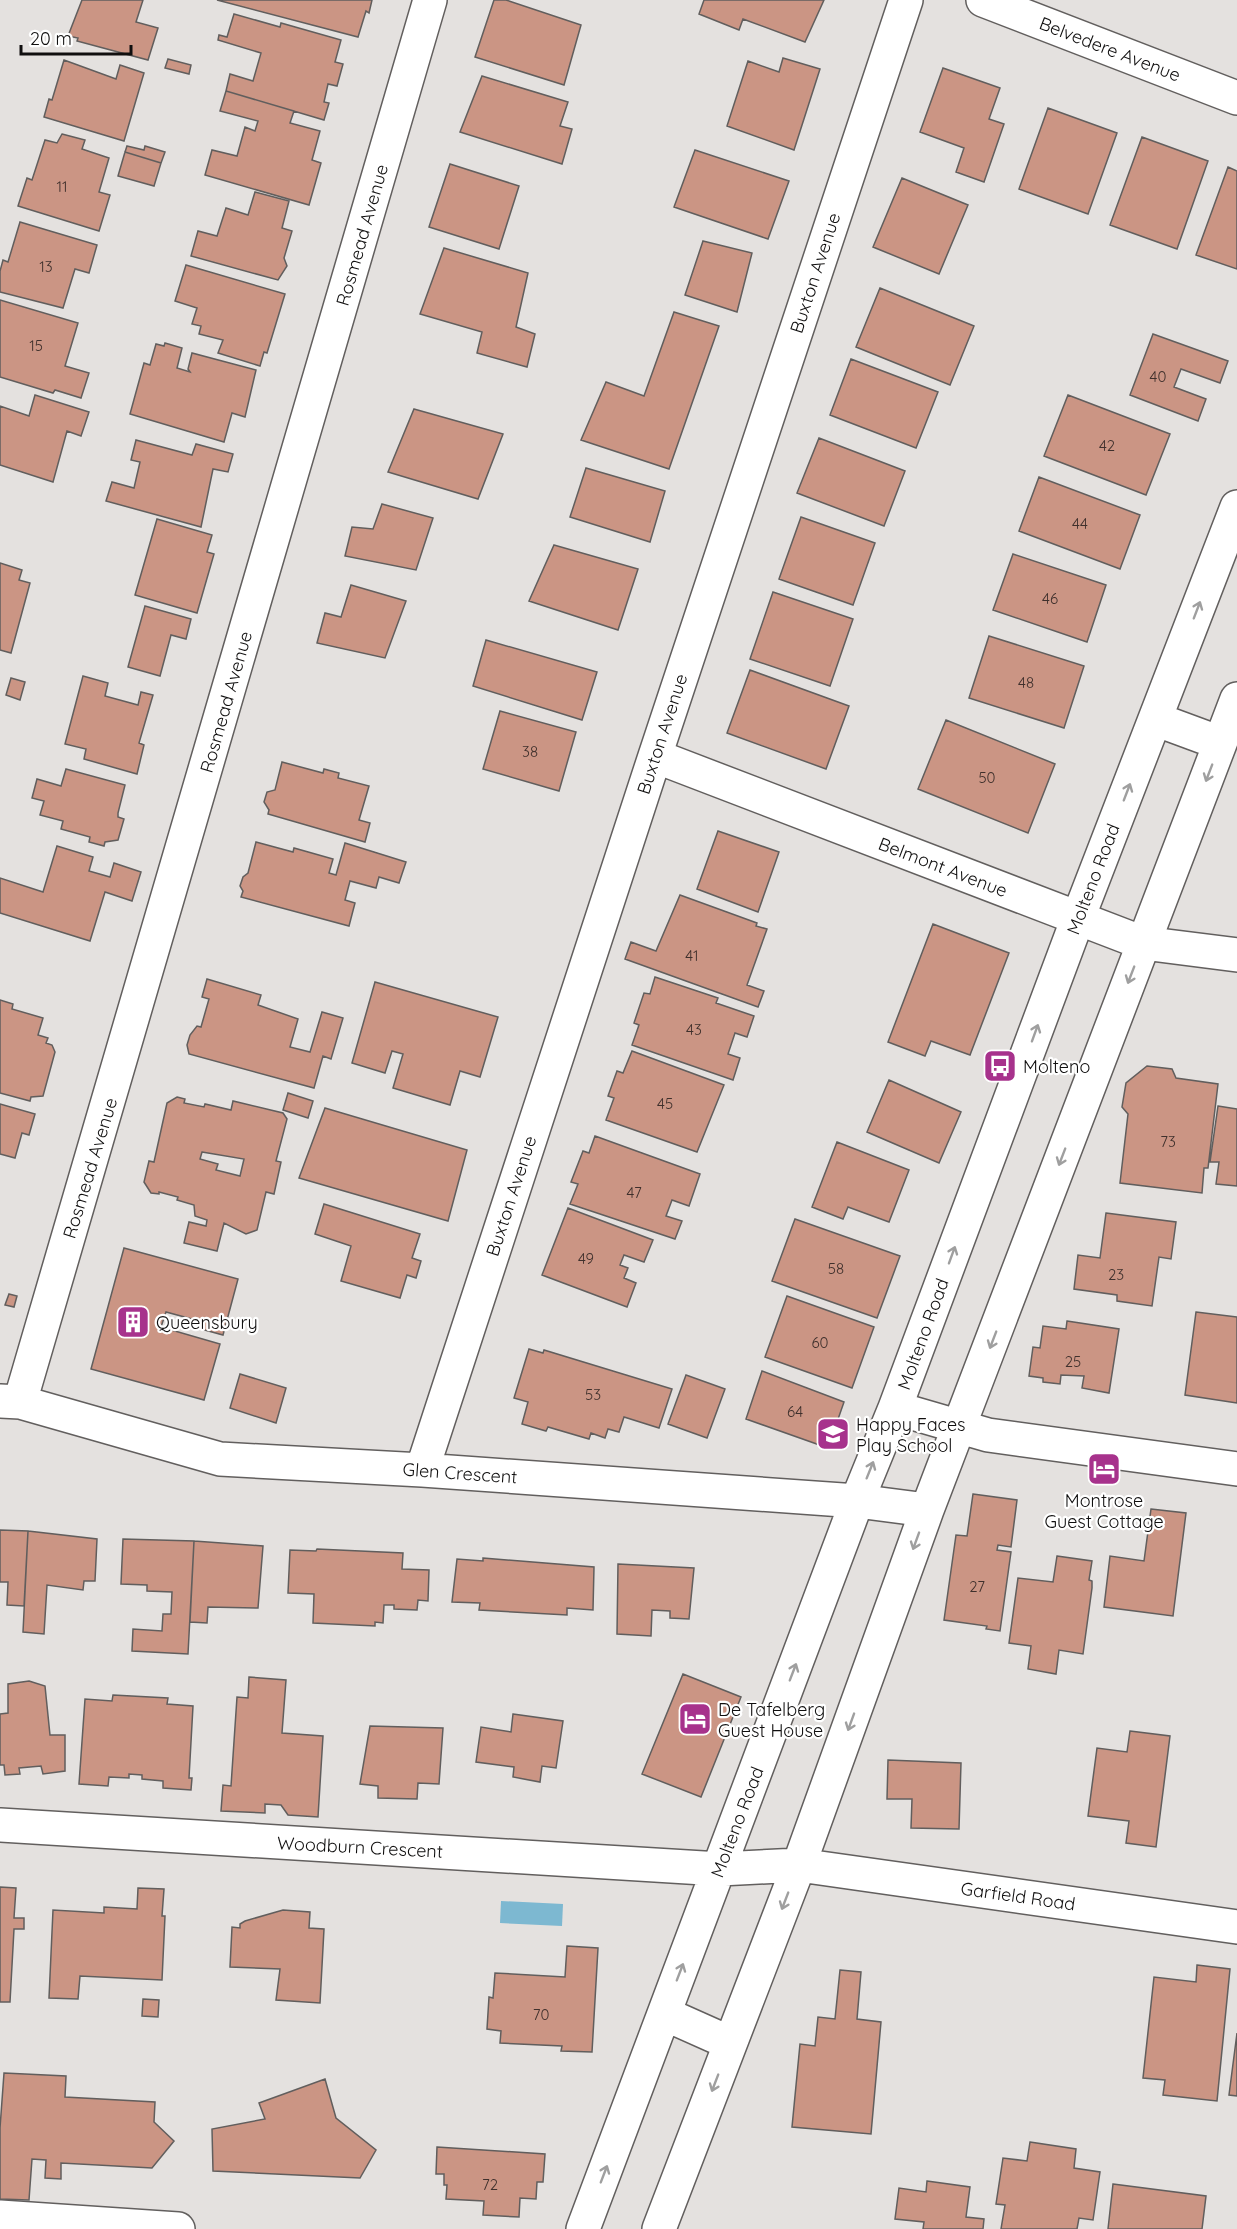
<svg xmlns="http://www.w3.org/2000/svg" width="1237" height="2229" viewBox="0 0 1237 2229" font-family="Quicksand,sans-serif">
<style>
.water{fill:#7db8d1}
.building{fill:#cb9584;stroke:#615e5d;stroke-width:1.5;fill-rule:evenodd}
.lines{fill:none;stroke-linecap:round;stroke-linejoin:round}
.minor-casing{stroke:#625f5e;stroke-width:36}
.minor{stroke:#fff;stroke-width:33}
.oneway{stroke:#9f9f9f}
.labels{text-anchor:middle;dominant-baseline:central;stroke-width:4.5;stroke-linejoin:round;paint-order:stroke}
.number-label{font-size:15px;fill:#3f302c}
.street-label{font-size:18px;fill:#100f0f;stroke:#fff}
.poi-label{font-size:18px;fill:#100f0f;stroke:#fff;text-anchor:start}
</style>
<rect width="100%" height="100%" fill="#e4e1df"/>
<path class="water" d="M501 1901 563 1904 562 1926 500 1923Z"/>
<path class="building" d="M82 0H143L136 22 158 28 148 60 77 41 78 38 68 36Z
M217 0H372L369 13 366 11 358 37Z
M494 0H506L581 25 564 85 475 57Z
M704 0H824L805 42 743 19 739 30 699 14Z
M234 14 280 27 281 23 341 40 335 62 343 64 337 86 328 84 324 102 329 103 324 120 226 91 230 74 253 81 261 53 218 40 219 35 227 37Z
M783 58 820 69 794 150 727 126 748 61 779 72Z
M168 59 191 65 189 74 165 68Z
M64 60 116 79 120 65 144 73 124 141 44 117 49 99 52 100Z
M943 68 1000 88 989 119 1004 124 984 182 956 172 964 148 920 132Z
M482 76 568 102 560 126 572 129 562 164 460 132Z
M226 91 294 111 290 123 320 131 312 160 321 163 309 205 205 175 212 150 237 156 245 127 255 131 258 121 220 111Z
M1048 108 1117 133 1088 214 1019 189Z
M62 134 85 140 82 149 109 158 99 192 110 195 99 231 18 206 27 178 32 180 45 140 57 143Z
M1142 137 1208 161 1177 249 1110 225Z
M127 146 144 150 145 146 165 152 161 163 125 152Z
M695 150 789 181 768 239 674 207Z
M125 152 161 163 154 186 118 176Z
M450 164 519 186 499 249 429 227Z
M1228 167 1237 171V269L1196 255Z
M902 178 968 205 939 274 873 247Z
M255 192 289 201 282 228 292 231 284 258 287 266 278 280 191 256 198 231 217 236 226 208 248 215Z
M20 222 97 245 89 273 75 269 63 308 0 292V271L3 260 8 262Z
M703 241 752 253 737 312 685 295Z
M444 248 528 273 516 327 535 334 527 367 477 353 482 332 420 314Z
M186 265 285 294 267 353 264 352 260 366 218 353 223 340 199 334 201 326 192 324 197 308 175 301Z
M880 288 974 326 950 385 856 347Z
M0 300 78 323 65 366 89 373 81 398 55 390 53 393 0 377Z
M674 312 719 326 669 469 581 440 606 382 644 396Z
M1153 334 1228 361 1220 383 1181 369 1174 387 1206 399 1198 421 1130 395Z
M165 343 182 348 177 368 190 372 188 369 192 353 256 370 245 417 232 413 224 442 130 414 144 363 150 365 156 344 164 346Z
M851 359 938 392 916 448 830 415Z
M35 395 89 412 81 436 67 431 53 482 0 465V406L29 416Z
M1068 395 1170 434 1146 495 1044 456Z
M414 409 503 434 478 499 388 472Z
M819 438 905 471 884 526 797 493Z
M136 440 192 455 196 444 233 454 228 472 213 469 201 527 106 501 112 482 134 488 140 462 131 460Z
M586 468 665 491 650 542 570 517Z
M1039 477 1140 515 1120 569 1019 531Z
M382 504 433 518 416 570 345 556 352 527 373 529Z
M801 517 875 543 853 605 779 579Z
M157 519 212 535 207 552 214 554 197 613 135 595Z
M554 545 638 569 618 630 529 601Z
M1013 554 1106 585 1087 642 993 610Z
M0 563 22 570 19 580 30 583 11 653 0 650Z
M351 585 406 601 385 658 317 643 325 613 341 617Z
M773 592 853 619 830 686 750 659Z
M145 606 191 619 186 639 171 635 160 676 128 667Z
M989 636 1084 666 1064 728 969 698Z
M486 640 597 672 582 720 473 686Z
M750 670 849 706 826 769 727 733Z
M83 676 108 683 105 696 138 705 141 692 153 695 139 743 144 745 137 774 84 759 86 749 65 744Z
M11 678 25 682 20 700 6 695Z
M500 711 576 732 559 791 483 769Z
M946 720 1055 764 1028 833 918 789Z
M282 762 323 773 324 769 339 773 338 778 369 786 359 820 370 823 365 842 268 814 269 810 264 802 267 792 275 790Z
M66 769 125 785 118 813V817L124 819 118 840 105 842 104 846 89 842 90 837 61 829 63 821 40 815 44 801 32 798 37 779 61 786Z
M718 831 779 852 758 912 697 889Z
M256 842 293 852 294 848 333 859 329 873 336 875 345 843 406 862 399 883 379 877 376 888 350 881 345 900 355 903 349 926 241 897 243 891 240 886 243 877 248 873Z
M57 846 93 857 89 871 110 877 114 863 141 872 132 901 105 892 90 941 0 913V878L43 892Z
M680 895 757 923 756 926 767 929 747 985 764 991 758 1007 625 959 631 942 656 951Z
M933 924 1009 953 970 1055 931 1041 925 1056 888 1042Z
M655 977 718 998 716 1003 754 1016 747 1037 735 1033 728 1054 740 1058 733 1080 632 1045 639 1025 634 1023 644 993 650 994Z
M207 979 261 995 258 1005 298 1019 290 1047 310 1052 322 1012 343 1018 331 1059 323 1056 314 1088 189 1054 187 1045 190 1035 197 1026 201 1027 209 999 202 997Z
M375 982 498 1017 480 1077 460 1071 450 1105 393 1088 403 1054 392 1051 385 1073 352 1063Z
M0 1000 13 1004 12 1009 43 1018 38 1035 48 1038 46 1043 52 1045 55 1052 43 1096 31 1097 30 1101 0 1093Z
M632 1051 724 1085 697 1152 606 1120 614 1098 608 1096 617 1071 623 1073Z
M1147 1066 1172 1069 1176 1078 1218 1084 1208 1168H1204L1202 1193 1120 1183 1128 1114 1122 1107 1126 1083Z
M889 1080 961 1112 939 1163 867 1132Z
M288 1093 313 1101 308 1118 283 1110Z
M177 1097 185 1099 184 1103 204 1107 205 1104 231 1110 233 1101 283 1113 287 1119 276 1161 281 1162 274 1194 266 1192 257 1230 246 1234 224 1223 217 1251 184 1243 189 1222 206 1226 207 1220 195 1216 194 1205 177 1200 178 1197 159 1192V1194L151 1193 144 1182 149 1161 154 1162 167 1103ZM202 1152 244 1159 240 1176 216 1170 218 1164 200 1159Z
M0 1104 35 1114 29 1135 22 1133 15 1158 0 1154Z
M1218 1106 1237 1109V1186L1216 1184 1219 1162H1210Z
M325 1108 467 1150 448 1221 299 1178Z
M595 1136 700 1174 689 1206 672 1200 666 1216 682 1221 675 1239 570 1204 578 1184 571 1182 583 1151 589 1153Z
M837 1142 909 1170 889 1222 848 1207 843 1219 812 1207Z
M324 1204 420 1234 412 1258 421 1261 416 1278 407 1275 400 1298 341 1281 351 1246 315 1234Z
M568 1208 653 1240 644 1262 624 1255 620 1265 628 1268 624 1278 636 1283 627 1307 542 1275Z
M1106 1213 1176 1222 1171 1259 1159 1257 1152 1306 1117 1301V1295L1074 1289 1078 1255 1100 1258Z
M795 1219 900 1256 877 1318 772 1281Z
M124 1248 238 1279 223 1335 190 1326 192 1319 166 1312 161 1327 220 1344 204 1400 91 1369Z
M9 1294 17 1296 14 1307 5 1305Z
M787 1296 874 1327 852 1388 765 1357Z
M1196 1312 1237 1317V1403L1185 1395Z
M1067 1321 1119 1329 1109 1393 1082 1388 1084 1376 1061 1375 1060 1384 1043 1382V1378L1029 1376 1033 1347 1040 1348 1043 1326 1066 1329Z
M529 1349 543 1353 544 1350 672 1389 659 1428 624 1417 619 1432 608 1429 605 1438 591 1433 589 1439 548 1427 546 1431 522 1424 528 1402 514 1398Z
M762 1371 844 1402 828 1448 746 1419Z
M240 1374 286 1388 276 1423 230 1408Z
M686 1375 725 1389 707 1438 668 1424Z
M973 1494 1017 1500 1011 1547 998 1545 997 1550 1011 1552 1000 1631 986 1629 987 1626 944 1620 956 1535 967 1536Z
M1151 1509 1186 1513 1173 1616 1104 1607 1110 1556 1144 1561Z
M0 1530 28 1531 24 1606 7 1605 8 1582H0Z
M28 1531 97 1539 95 1581H84L83 1590 47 1585 44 1634 23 1632Z
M123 1539 194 1541 188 1654 132 1651 133 1629 162 1631 163 1614H171L172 1592 147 1591V1585L121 1584Z
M194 1541 263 1546 258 1608 208 1607 207 1623 190 1622Z
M317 1549 403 1553 402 1569 429 1570 428 1601 418 1600 417 1610 394 1609V1605H384L383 1623 375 1622V1626L313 1623 314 1594 288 1593 290 1550 316 1551Z
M1057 1556 1092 1561 1089 1580 1092 1581V1588L1083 1654 1059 1650 1056 1674 1028 1669 1031 1646 1009 1643 1018 1578 1053 1582Z
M483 1558 594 1567 593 1610 567 1608V1615L479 1610 480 1603 452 1602 457 1559 483 1561Z
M618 1564 694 1568 689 1619 670 1618V1611L652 1610 651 1636 617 1634Z
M683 1674 741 1697 701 1797 642 1774Z
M249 1677 286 1680 282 1733 323 1736 318 1817 288 1815 281 1805 265 1804V1813L221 1811 223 1785 231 1786 237 1697 248 1698Z
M29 1681 45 1686 50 1735H65V1771L43 1774 41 1766 19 1768 20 1774 5 1775 4 1765H0V1714L8 1713V1684Z
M113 1695 168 1698 167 1704 193 1706 189 1778H192L191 1790 163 1788V1781L142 1779V1775L129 1774V1778L109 1777 108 1786 79 1784 85 1699 112 1701Z
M513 1714 563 1721 556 1768 542 1766 540 1782 513 1777 514 1767 476 1762 481 1727 511 1732Z
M370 1726 443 1728 439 1784 418 1783 417 1799 378 1798V1786L360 1784Z
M1130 1731 1170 1736 1156 1847 1126 1843 1129 1821 1088 1816 1097 1748 1127 1752Z
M888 1760 961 1763 959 1829 911 1828 912 1799H887Z
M0 1887 16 1888 14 1918H24V1929H14L10 2002H0Z
M138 1888 164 1889 162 1916H165L162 1980 80 1976 78 1999 49 1998 53 1910 104 1913V1907L137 1909Z
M283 1910 310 1912 309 1928 324 1929 320 2003 276 2000 280 1969 230 1967 232 1927 240 1928V1924L245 1921Z
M567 1946 598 1948 592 2052 561 2051 562 2046 500 2043 501 2031 487 2029 489 1997 493 1998 495 1973 565 1977Z
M1197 1965 1230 1969 1217 2101 1163 2095 1165 2080 1143 2078 1154 1977 1196 1982Z
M840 1970 861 1972 857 2019 881 2022 871 2134 792 2127 800 2044 815 2046 818 2017 835 2019Z
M143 1999 159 2000 158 2017 142 2016Z
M1237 2033V2096L1229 2095Z
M4 2073 66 2076 65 2097 155 2102 154 2122 174 2141 152 2168 61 2163V2179L45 2178 46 2160 32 2159 29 2200 0 2199V2128Z
M325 2079 336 2118 376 2150 360 2178 213 2171 212 2129 265 2119 259 2103Z
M1030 2142 1076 2149 1074 2168 1100 2172 1093 2220 1079 2218 1077 2229H1001L1005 2205 996 2204 1003 2158 1027 2161Z
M437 2147 545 2154 543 2182H537L536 2199 520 2198 519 2217 483 2215 484 2201 446 2199 447 2185H444V2174H436Z
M927 2181 970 2187 966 2217 984 2219 983 2229H923L924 2222 895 2219 899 2188 926 2192Z
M1113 2184 1206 2196 1202 2229H1108Z"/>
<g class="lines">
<defs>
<path id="minor" d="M983 0 1237 98
M1155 719 1220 743
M655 756 1143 943 1237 955
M0 1401 20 1402 220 1459 422 1470 857 1501 927 1510
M20 1402 430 0
M895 1408 988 1435 1237 1469
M422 1470 655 756 906 0
M0 1825 720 1869 799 1865 1237 1927
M665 2014 730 2043
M0 2217 178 2229
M583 2229 857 1501 895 1408 1078 918 1237 507
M659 2229 799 1865 927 1510 1237 699"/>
</defs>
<use href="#minor" class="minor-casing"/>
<use href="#minor" class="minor"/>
</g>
<defs><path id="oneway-shaft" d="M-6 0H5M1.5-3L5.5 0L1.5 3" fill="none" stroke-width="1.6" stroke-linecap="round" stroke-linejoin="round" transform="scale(1.5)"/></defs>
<g class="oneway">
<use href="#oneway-shaft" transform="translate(1197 610) rotate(-69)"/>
<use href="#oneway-shaft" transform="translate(1209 773) rotate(111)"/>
<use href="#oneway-shaft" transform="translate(1127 792) rotate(-69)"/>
<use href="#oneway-shaft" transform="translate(1131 975) rotate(111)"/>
<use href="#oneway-shaft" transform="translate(1035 1033) rotate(-70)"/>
<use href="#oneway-shaft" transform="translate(1062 1157) rotate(111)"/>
<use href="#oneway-shaft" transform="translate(952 1255) rotate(-70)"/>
<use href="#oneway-shaft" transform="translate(993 1340) rotate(111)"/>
<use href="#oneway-shaft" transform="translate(870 1470) rotate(-68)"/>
<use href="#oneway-shaft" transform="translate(916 1541) rotate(110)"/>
<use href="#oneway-shaft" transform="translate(793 1672) rotate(-69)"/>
<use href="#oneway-shaft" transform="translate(851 1722) rotate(110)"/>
<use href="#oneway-shaft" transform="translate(785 1901) rotate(111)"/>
<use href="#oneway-shaft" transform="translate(680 1972) rotate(-69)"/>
<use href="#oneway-shaft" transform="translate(715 2083) rotate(111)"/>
<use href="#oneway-shaft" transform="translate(604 2174) rotate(-69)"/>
</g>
<defs>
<symbol id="bus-square" viewBox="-11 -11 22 22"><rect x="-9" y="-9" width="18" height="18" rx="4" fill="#a7328c" stroke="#fff"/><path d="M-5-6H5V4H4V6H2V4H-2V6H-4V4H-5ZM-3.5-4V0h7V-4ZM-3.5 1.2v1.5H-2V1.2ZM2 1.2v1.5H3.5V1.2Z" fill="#fff"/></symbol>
<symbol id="building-square" viewBox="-11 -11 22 22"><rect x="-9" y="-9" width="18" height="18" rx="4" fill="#a7328c" stroke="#fff"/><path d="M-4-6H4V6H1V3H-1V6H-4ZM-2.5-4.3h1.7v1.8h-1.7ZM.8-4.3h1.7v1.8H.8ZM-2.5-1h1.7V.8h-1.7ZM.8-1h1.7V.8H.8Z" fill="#fff"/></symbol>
<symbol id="school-square" viewBox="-11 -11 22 22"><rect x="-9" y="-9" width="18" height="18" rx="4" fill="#a7328c" stroke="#fff"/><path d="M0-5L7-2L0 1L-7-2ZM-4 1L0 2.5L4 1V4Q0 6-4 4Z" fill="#fff"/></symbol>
<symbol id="hotel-square" viewBox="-11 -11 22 22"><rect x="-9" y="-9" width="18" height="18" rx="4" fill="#a7328c" stroke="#fff"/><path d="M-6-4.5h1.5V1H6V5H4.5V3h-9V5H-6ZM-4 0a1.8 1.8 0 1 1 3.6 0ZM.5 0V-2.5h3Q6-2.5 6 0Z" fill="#fff"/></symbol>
</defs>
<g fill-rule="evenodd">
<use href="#bus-square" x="981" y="1047" width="38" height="38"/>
<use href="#building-square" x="114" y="1303" width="38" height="38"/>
<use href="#school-square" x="814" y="1415" width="38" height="38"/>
<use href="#hotel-square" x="1085" y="1450" width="38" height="38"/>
<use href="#hotel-square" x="676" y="1700" width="38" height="38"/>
</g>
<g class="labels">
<g class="number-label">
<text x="62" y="186">11</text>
<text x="46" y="266">13</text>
<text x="36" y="345">15</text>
<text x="1158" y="376">40</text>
<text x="1107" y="445">42</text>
<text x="1080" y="523">44</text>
<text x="1050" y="598">46</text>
<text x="1026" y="682">48</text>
<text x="530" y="751">38</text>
<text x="987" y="777">50</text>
<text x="692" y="955">41</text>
<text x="694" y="1029">43</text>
<text x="665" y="1103">45</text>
<text x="1168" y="1141">73</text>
<text x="634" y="1192">47</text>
<text x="586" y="1258">49</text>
<text x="836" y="1268">58</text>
<text x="1116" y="1274">23</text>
<text x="820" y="1342">60</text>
<text x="1073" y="1361">25</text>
<text x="593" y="1394">53</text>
<text x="795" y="1411">64</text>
<text x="977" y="1586">27</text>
<text x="541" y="2014">70</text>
<text x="490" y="2184">72</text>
</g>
<g class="street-label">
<text transform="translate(1110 49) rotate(21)">Belvedere Avenue</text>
<text transform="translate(362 235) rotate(-74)">Rosmead Avenue</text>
<text transform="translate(815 273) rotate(-72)">Buxton Avenue</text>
<text transform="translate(226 702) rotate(-74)">Rosmead Avenue</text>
<text transform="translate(662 734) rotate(-72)">Buxton Avenue</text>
<text transform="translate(943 867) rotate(21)">Belmont Avenue</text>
<text transform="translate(1093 879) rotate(-69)">Molteno Road</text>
<text transform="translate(90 1168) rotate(-73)">Rosmead Avenue</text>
<text transform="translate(511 1196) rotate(-72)">Buxton Avenue</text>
<text transform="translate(923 1334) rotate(-70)">Molteno Road</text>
<text transform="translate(460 1473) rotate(4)">Glen Crescent</text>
<text transform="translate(737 1822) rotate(-69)">Molteno Road</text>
<text transform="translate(360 1847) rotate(3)">Woodburn Crescent</text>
<text transform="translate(1018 1896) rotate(8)">Garfield Road</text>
</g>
<g class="poi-label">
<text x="1023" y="1066">Molteno</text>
<text x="156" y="1322">Queensbury</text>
<text x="856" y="1424">Happy Faces<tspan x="856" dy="21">Play School</tspan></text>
<text x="1104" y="1500" text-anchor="middle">Montrose<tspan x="1104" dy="21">Guest Cottage</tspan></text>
<text x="718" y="1709">De Tafelberg<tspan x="718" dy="21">Guest House</tspan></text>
</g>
</g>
<path d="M21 45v9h110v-9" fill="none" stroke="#100f0f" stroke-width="3"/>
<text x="30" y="45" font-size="18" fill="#100f0f" stroke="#ffffff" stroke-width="4.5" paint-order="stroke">20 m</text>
</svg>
